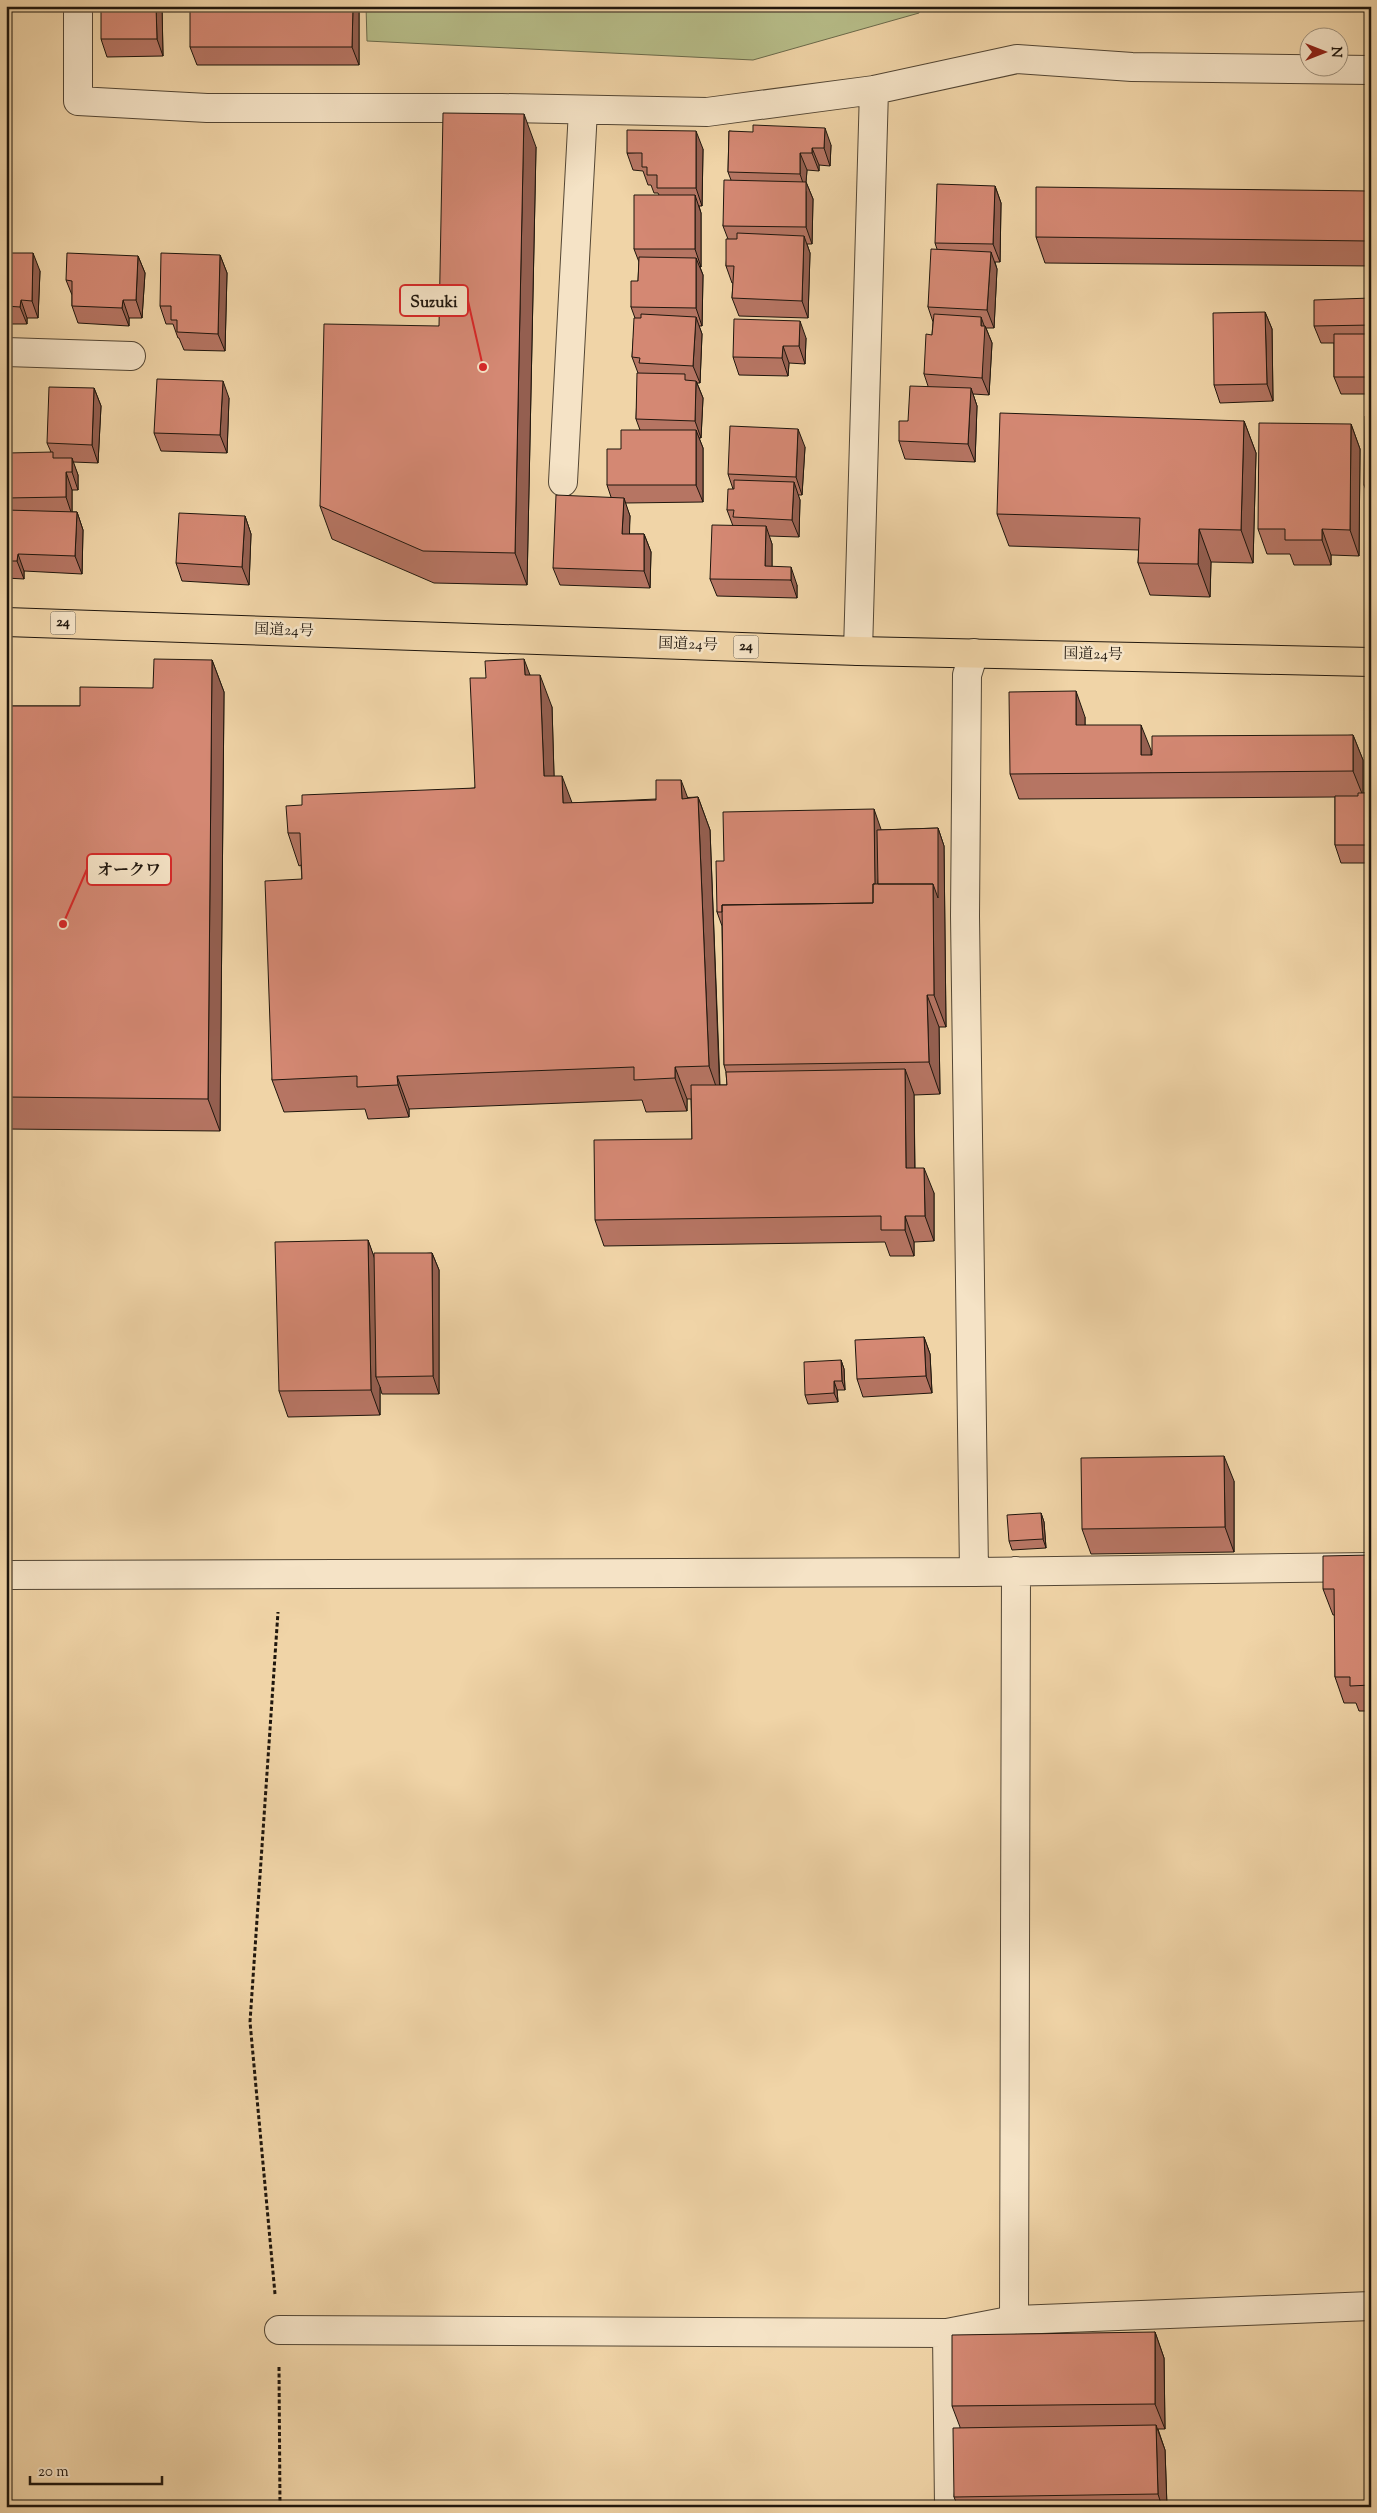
<svg xmlns="http://www.w3.org/2000/svg" width="1377" height="2513" viewBox="0 0 1377 2513" font-family="'Sorts Mill Goudy','Noto Serif JP',serif">
<style>
.grass{fill:#b7bd89;stroke:#6b6a4b}
.lines{fill:none;stroke-linecap:round;stroke-linejoin:round}
.minor-casing{stroke:#534634;stroke-width:30}
.trunk-casing{stroke:#1f160d;stroke-width:30}
.path{stroke:#1f160d;stroke-width:3;stroke-dasharray:4 2.5;stroke-linecap:butt}
.minor{stroke:#f5e3c6;stroke-width:28}
.trunk{stroke:#f0d4a7;stroke-width:28}
.wall{fill:#b67563;stroke:#1f160d}
.shaded-wall{fill:#945f50;stroke:#1f160d}
.building{fill:#d48873;stroke:#1f160d}
.labels{text-anchor:middle;dominant-baseline:central;stroke-width:5;stroke-linejoin:round;paint-order:stroke}
.shield{fill:#f5e3c6;stroke:#5f5444;stroke-width:1}
.shield-label{font-size:14px;font-weight:bold;fill:#1f160d}
.street-label{font-size:15px;fill:#1f160d;stroke:#f5e3c6}
.leader{fill:none;stroke:#d62828;stroke-width:2}
.callout-dot{fill:#d62828;stroke:#f5e3c6;stroke-width:2}
.callout{fill:#f5e3c6;stroke:#d62828;stroke-width:2}
.callout-label{font-size:16px;text-anchor:middle;font-weight:bold;fill:#1f160d}
</style>
<rect width="100%" height="100%" fill="#f0d4a7"/>
<filter id="stains"><feTurbulence type="fractalNoise" baseFrequency=".004" numOctaves="4"/><feColorMatrix values="0 0 0 0 .2 0 0 0 0 .09 0 0 0 0 .02 0 0 0 .5 -.17"/></filter>
<radialGradient id="worn" r=".72"><stop offset=".6" stop-color="#630" stop-opacity="0"/><stop offset="1" stop-color="#630" stop-opacity=".3"/></radialGradient>
<path class="grass" d="M366 6H920L919 13 753 60 367 41Z"/>
<g class="lines">
<defs>
<path id="minor" d="M78 6V101L207 108H502L707 112 874 90 1017 59 1132 67 1371 70
M6 352 131 356
M563 482 583 110
M858 651 874 90
M974 653 967 675 965 916 974 1572
M1016 1571 1014 2320 1371 2306
M6 1575 974 1572 1371 1567
M279 2330 947 2333 1014 2320
M947 2333 949 2507"/>
<path id="trunk" d="M6 622 858 651 1371 662"/>
</defs>
<use href="#minor" class="minor-casing"/>
<use href="#trunk" class="trunk-casing"/>
<path class="path" d="M275 2294 250 2022 278 1612
M279 2367 280 2507"/>
<use href="#minor" class="minor"/>
<use href="#trunk" class="trunk"/>
</g>
<path class="wall" d="M162 6 163 56 107 57 101 39Z
M219 6V9H323L359 6V65H197L190 47Z
M729 131 831 145 830 166 819 165V171L807 170 806 182 813 199 812 244H807L810 253 808 318 739 316 732 298 733 283H732L726 266 728 239 723 226 731 180 728 172Z
M536 147 527 585 434 583 332 539 320 506 439 326Z
M703 149 702 206H699L701 213V267H700L703 275 702 326H699L702 334 700 383H697L703 398 701 438H699L703 448V502L625 503 630 516 629 534H644L651 552 650 588 560 585 553 568 611 497 607 485 621 449 640 430 636 419 638 373 632 357 635 318 631 307 638 281 639 262 634 249 659 195 658 193H654L651 185H648L643 171 633 170 627 153Z
M995 186 1001 203 1000 262H995L997 269 994 328H986L992 343 989 395 973 394 977 406 975 462 905 459 899 441 908 421 928 386 924 374 932 335 933 322 928 307 937 249 935 243Z
M1370 191 1371 194V266L1045 263 1036 237Z
M6 253 40 271 38 318H27V324H6Z
M220 255 227 273 225 351 184 350 179 338H178L173 324H166L160 306Z
M138 256 145 273 142 318H129V326L78 323 72 306V295L66 280Z
M1371 298V394H1341L1334 377V343H1321L1314 326Z
M1265 312 1272 329 1273 401 1220 403 1214 385Z
M806 338 805 364 789 363 788 376 739 375 733 357Z
M94 388 101 406 98 463 73 462 78 475V490H72V512H77L83 530 82 574 24 571V579L6 578V477L51 452 47 443Z
M229 398 227 453 161 451 154 433Z
M1244 421 1256 453 1253 563 1211 562 1210 597 1150 595 1138 563 1139 550 1009 546 997 514Z
M1351 424 1360 449 1359 556 1331 555V565H1294L1290 554H1267L1258 529Z
M805 447 802 495H798L800 500 799 537 769 536 772 544V567L797 585V598L717 596 710 579 733 526 727 510 733 489 728 474Z
M1364 485H1371V503Z
M245 516 251 534 249 585 182 581 176 563Z
M212 660 224 692 220 1131 6 1129V706H80L153 688Z
M530 675 552 707 554 776 572 803 698 797 710 830 720 1085H727L726 1072 724 1065 722 926 717 912 724 861 881 830 938 828 944 846 946 1027H939L940 1094 914 1095 915 1168 934 1193V1241L914 1242V1256H890L885 1242 604 1246 595 1220 692 1139 691 1099H687V1111L646 1112 642 1100 409 1109V1117L368 1119 365 1109 284 1112 272 1080 302 879 301 865 299 866 288 833 302 805 475 788 486 678Z
M1085 717V725L1151 750V755L1353 735 1363 760V793H1371V863H1341L1335 845V797L1019 799 1010 774Z
M368 1240 374 1258 432 1253 439 1270V1394H382L380 1387V1415L288 1417 279 1391Z
M924 1337 930 1354 932 1393 863 1397 857 1379Z
M841 1360 844 1369 845 1390H837L838 1402 808 1404 805 1395Z
M1234 1481V1552L1091 1554 1082 1529Z
M1041 1513 1044 1522 1046 1548 1012 1550 1009 1541Z
M1371 1555V1711H1359L1356 1703H1344L1335 1677V1615H1333L1323 1589Z
M1155 2332 1164 2358 1165 2429H1158L1165 2450 1167 2507H958L954 2497 960 2427 952 2406Z"/>
<path class="shaded-wall" d="M156 6H162L163 56 157 39Z
M212 6H219V27L212 9Z
M353 6H359V65L352 47Z
M524 114 536 147 527 585 515 553Z
M825 128 831 145 830 166 824 148Z
M696 131 703 149 702 206 696 188Z
M812 148 819 165V171L812 153Z
M800 153 807 170 806 182 813 199 812 244 806 227V192L800 174Z
M995 186 1001 203 1000 262 993 244Z
M1370 191 1371 194V246L1369 241Z
M695 195 701 213V267L695 249Z
M804 236 810 253 808 318 802 301Z
M991 252 997 269 994 328 987 310Z
M33 253 40 271 38 318 32 301Z
M220 255 227 273 225 351 218 334Z
M138 256 145 273 142 318 136 300Z
M696 258 703 275 702 326 696 308Z
M21 300 27 318V324L20 307Z
M123 300 129 318V326L122 308Z
M1265 312 1272 329 1273 401 1267 384Z
M696 317 702 334 700 383 693 366Z
M981 317 985 328V326L992 343 989 395 982 378Z
M800 321 806 338 805 364 799 346Z
M783 346 789 363 788 376 782 358Z
M223 381 229 398 227 453 220 435Z
M696 381 703 398 701 438 695 421Z
M94 388 101 406 98 463 92 445Z
M971 388 977 406 975 462 968 444Z
M1244 421 1256 453 1253 563 1241 530Z
M1351 424 1360 449 1359 556 1350 530Z
M798 429 805 447 802 495 796 477Z
M696 430 703 448V502L696 485Z
M72 458 78 475V490L72 472Z
M66 472 72 490V515L66 497Z
M794 482 800 500 799 537 792 520Z
M624 498 630 516 629 551 622 534Z
M77 512 83 530 82 574 75 556Z
M245 516 251 534 249 585 242 567Z
M766 526 772 544V580L765 566Z
M1199 529 1211 562 1210 597 1198 564Z
M1322 529 1331 555V565L1322 540Z
M644 534 651 552 650 588 644 571Z
M18 554 24 571V579L17 561Z
M791 567 797 585V598L791 580Z
M524 659 536 691 525 675Z
M212 660 224 692 220 1131 208 1099Z
M540 675 552 707 555 808 544 776Z
M1076 691 1085 717V751L1076 725Z
M1141 725 1151 750V773L1141 755Z
M1353 735 1363 760V796L1353 771Z
M562 776 574 808 563 803Z
M681 780 693 812 682 799Z
M698 797 710 830 720 1098 709 1066Z
M874 809 883 835 875 910Z
M938 828 944 846 946 1027 934 995 933 884Z
M927 995 939 1027 940 1094 929 1062Z
M675 1067 687 1099V1111L675 1078Z
M905 1069 914 1094 915 1193 906 1168Z
M397 1076 409 1109V1117L398 1085Z
M924 1168 934 1193V1241L925 1216Z
M905 1216 914 1242V1256L905 1230Z
M368 1240 377 1265 376 1377 380 1387V1415L371 1390Z
M432 1253 439 1270V1394L433 1376Z
M924 1337 930 1354 932 1393 926 1376Z
M841 1360 844 1369 845 1390 842 1381Z
M834 1381 837 1390 838 1402 834 1393Z
M1224 1456 1234 1481V1552L1225 1527Z
M1041 1513 1044 1522 1046 1548 1043 1539Z
M1155 2332 1164 2358 1165 2429 1155 2404Z
M1156 2425 1165 2450 1167 2507H1162L1158 2494Z"/>
<path class="building" d="M101 6H156L157 39H101Z
M190 6H212V9H323V6H353L352 47H190Z
M443 113 524 114 515 553 423 551 320 506 324 324 439 326Z
M753 125 825 128 824 148H812V153H800V174L728 172 729 131 753 132Z
M627 130 696 131V188H657V175H647V167H642V153H627Z
M724 180 806 182V227L723 226Z
M937 184 995 186 993 244 935 243Z
M1036 187 1370 191 1369 241 1036 237Z
M634 195H695V249H634Z
M737 233 804 236 802 301 732 298 734 266H726V239H737Z
M931 249 991 252 987 310 928 307Z
M6 253H33L32 301 21 300 20 307 6 306Z
M67 253 138 256 136 300H123L122 308 72 306V281L66 280Z
M161 253 220 255 218 334 177 332V320H171V306H160Z
M639 257 696 258V308L631 307V281H638Z
M1371 298V325L1314 326V300Z
M1265 312 1267 384 1214 385 1213 313Z
M641 314 696 317 693 366 639 363 640 358 632 357 634 318H641Z
M934 314 981 317V326H985L982 378 924 374 926 334 932 335Z
M734 319 800 321 799 346H783L782 358 733 357Z
M1334 334H1371V377H1334Z
M637 373 685 374V380L696 381 695 421 636 419Z
M157 379 223 381 220 435 154 433Z
M910 386 971 388 968 444 899 441V421H908Z
M49 387 94 388 92 445 47 443Z
M1000 413 1244 421 1241 530 1199 529 1198 564 1138 563 1140 518 997 514Z
M1365 416H1371V485H1364Z
M1259 423 1351 424 1350 530 1322 529V540H1285V529H1258Z
M730 426 798 429 796 477 728 474Z
M621 430H696V485H607V449H621Z
M53 452V458H72V472H66V497L6 498V477H8V453Z
M734 480 794 482 792 520 733 517 734 510H727L728 489H734Z
M556 495 624 498 622 534H644V571L553 568Z
M6 510 77 512 75 556 18 554 17 561H6Z
M179 513 245 516 242 567 176 563Z
M712 525 766 526 765 566 791 567V580L710 579Z
M154 659 212 660 208 1099 6 1097V706H80V687L153 688Z
M524 659 525 675H540L544 776H562L563 803 656 800V780H681L682 799 698 797 709 1066 675 1067V1078L634 1080V1067L397 1076 398 1085 357 1087V1076L272 1080 265 881 302 879 300 833H288L286 806 302 805V795L475 788 470 678H486L485 661Z
M1076 691V725H1141V755H1152V736L1353 735V771L1010 774 1009 692Z
M1358 793H1371V845H1335V796H1358Z
M874 809 875 884H873V903L722 905V912H717L716 861H724L723 812Z
M938 828V898L933 884H878L877 830Z
M873 884H933L934 995H927L929 1062 724 1065 722 905 873 903Z
M905 1069 906 1168H924L925 1216H905V1230H881V1216L595 1220 594 1140 692 1139 691 1085H727L726 1072Z
M368 1240 371 1390 279 1391 275 1242Z
M374 1253H432L433 1376 376 1377Z
M924 1337 926 1376 857 1379 855 1340Z
M841 1360 842 1381H834V1393L805 1395 804 1362Z
M1224 1456 1225 1527 1082 1529 1081 1458Z
M1041 1513 1043 1539 1009 1541 1007 1515Z
M1371 1555V1685L1350 1686V1677H1335L1334 1589H1323V1556Z
M1155 2332V2404L952 2406V2335Z
M1156 2425 1158 2494 954 2497 953 2428Z"/>
<g class="labels">
<g class="shield">
<rect x="50.5" y="611.5" width="25" height="23" rx="4"/>
<rect x="733.5" y="635.5" width="25" height="23" rx="4"/>
</g>
<g class="shield-label">
<text x="63" y="623">24</text>
<text x="746" y="647">24</text>
</g>
<g class="street-label">
<text transform="translate(284 631) rotate(2)">国道24号</text>
<text transform="translate(688 645) rotate(2)">国道24号</text>
<text transform="translate(1093 655) rotate(1)">国道24号</text>
</g>
</g>
<path class="leader" d="M483 367L468 301M63 924L87 869"/>
<g class="callout-dot">
<circle cx="483" cy="367" r="5"/>
<circle cx="63" cy="924" r="5"/>
</g>
<g class="callout">
<rect x="400" y="285" width="68" height="31" rx="5"/>
<rect x="87" y="854" width="84" height="31" rx="5"/>
</g>
<g class="callout-label">
<text x="434" y="307">Suzuki</text>
<text x="129" y="875">オークワ</text>
</g>
<rect width="1377" height="2513" fill="none" stroke="#f0d4a7" stroke-width="25"/>
<rect x="8" y="8" width="1362" height="2498" fill="none" stroke="#1f160d" stroke-width="2.5"/>
<rect x="12" y="12" width="1352" height="2488" fill="none" stroke="#1f160d"/>
<g transform="translate(1324 52) rotate(90)"><circle r="24" fill="#f5e3c6" stroke="#9f917c"/>
<path d="M0-4L9 19L0 12L-9 19Z" fill="#8f2418"/>
<text y="-8" font-size="14" font-weight="bold" text-anchor="middle" fill="#1f160d">N</text>
</g>
<path d="M30 2476v8h132v-8" fill="none" stroke="#1f160d" stroke-width="2.5"/>
<text x="38" y="2476" font-size="15" fill="#1f160d" stroke="#f5e3c6" stroke-width="4" paint-order="stroke">20 m</text>
<rect width="100%" height="100%" filter="url(#stains)"/>
<rect width="100%" height="100%" fill="url(#worn)"/>
</svg>
